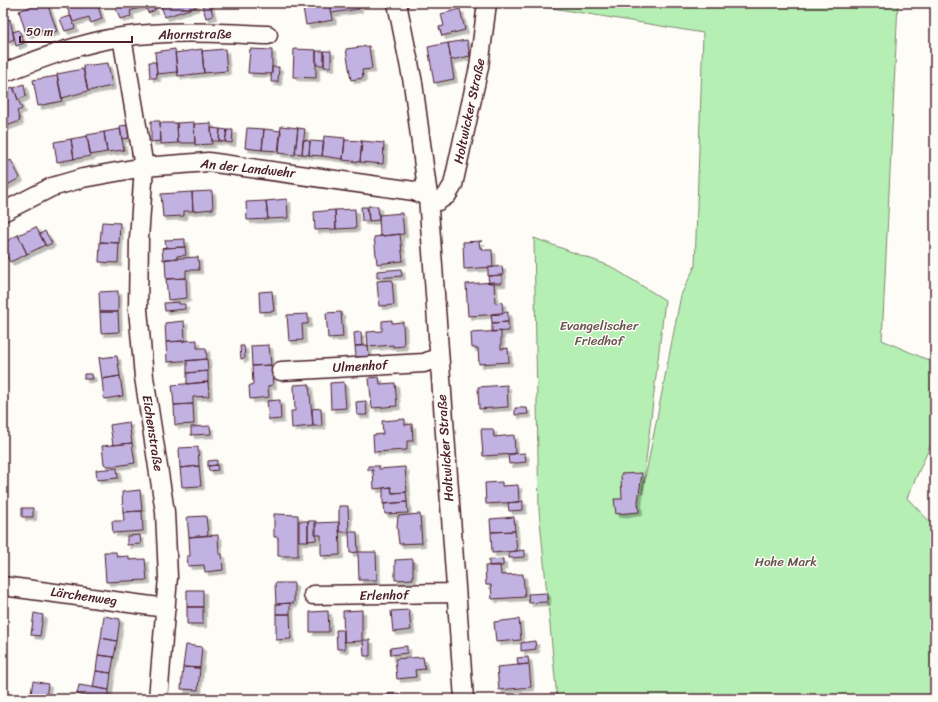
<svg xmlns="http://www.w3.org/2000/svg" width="938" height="702" viewBox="0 0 938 702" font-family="Sriracha,sans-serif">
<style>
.green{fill:#b5efb3;stroke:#80876f}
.building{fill:#c2b2e2;stroke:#4a1f2b;filter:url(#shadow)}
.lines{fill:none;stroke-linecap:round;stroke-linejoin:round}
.minor-casing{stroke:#4a1f2b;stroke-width:21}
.minor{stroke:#fdfcf7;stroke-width:18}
.labels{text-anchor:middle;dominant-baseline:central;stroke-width:3;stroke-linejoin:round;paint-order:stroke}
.street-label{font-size:13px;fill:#4a1f2b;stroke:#fdfcf7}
.park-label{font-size:13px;fill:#65534d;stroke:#fdfcf7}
</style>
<defs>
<filter id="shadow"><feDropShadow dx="3.5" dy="3.5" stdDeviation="0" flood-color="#0004"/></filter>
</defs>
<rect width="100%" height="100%" fill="#fdfcf7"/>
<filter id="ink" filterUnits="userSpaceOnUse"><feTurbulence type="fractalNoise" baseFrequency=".025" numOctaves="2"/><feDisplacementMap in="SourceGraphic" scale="8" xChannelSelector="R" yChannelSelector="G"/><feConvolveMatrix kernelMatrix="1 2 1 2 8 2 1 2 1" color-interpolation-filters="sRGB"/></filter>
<g filter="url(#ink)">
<path class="green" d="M522 3H898L882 340 935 363V435L907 498 935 527V699H557L539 510 534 238 610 266 665 300 642 494 681 295 695 266 703 33Z"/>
<path class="building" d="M41 3H47L57 31 46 35 44 29 27 35 24 31 25 30 19 11Z
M65 3H97L102 19 91 23 89 17 73 22Z
M114 3H145V6L130 11 131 16 120 19Z
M145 3H153L155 10 148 13Z
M160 3H195L196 7 165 17Z
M210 3 213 16 206 18 202 4Z
M302 3H330L333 20 306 25Z
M330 3H358L359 9 331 13Z
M460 9 465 30 442 36 439 27 444 26 441 14Z
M71 16 75 28 65 31 60 19Z
M10 19 14 39 8 42 3 29V22Z
M19 30 24 43 16 46 13 32Z
M467 40 470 56 451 60 448 43Z
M448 43 454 79 434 83 428 47Z
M369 46 372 69 362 70 363 78 351 80 346 49Z
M175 49 177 72 157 74 155 52Z
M202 49 204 73 178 76 175 53Z
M225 49 227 71 204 73 202 51Z
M250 49 272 50V74L248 73Z
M294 49 316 50V78L293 77Z
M316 51H324V65H316Z
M324 51H331V67H324Z
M149 62H156L157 78H150Z
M108 63 112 86 88 91 83 66Z
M272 67H279L278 82H271Z
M83 69 88 91 62 98 57 74Z
M57 76 62 101 38 106 33 80Z
M24 84 26 96 18 100 14 88Z
M13 87 22 109 17 111 20 121 4 127 3 91Z
M151 121H160L161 141 151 142Z
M194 122 195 143H178L177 123Z
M160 123H177L178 143 161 144Z
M211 123 212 144 195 145 194 124Z
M127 125 129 138 122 139 120 126Z
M281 126 298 128 295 155 278 153Z
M211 128 220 129 219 141H212Z
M247 128 264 129 262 150 245 148Z
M298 128 305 129 302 154 295 153Z
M120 129 124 150 107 152 104 132Z
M220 129 227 130 225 142 219 141Z
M264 129 281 131 279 151 262 150Z
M227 130H233L232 143 225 142Z
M104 132 107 152 90 155 87 135Z
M87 136 91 156 74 159 71 139Z
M324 136 345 138 343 159 322 156Z
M71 139 74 159 57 162 54 142Z
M303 140 310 141 309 155 302 154Z
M345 140 362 141 360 162 343 160Z
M310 141 324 142 322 156 309 155Z
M362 141 384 143 383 164 360 162Z
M11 160 20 178 5 186 3 181V164Z
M212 191 213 209 193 211 192 192Z
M192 192 193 211H184V216L163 217 161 194Z
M287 199 288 218 268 219 266 201Z
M266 201 268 219 247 220 246 202Z
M368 206H378L379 220 369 221Z
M361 207H367L369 221H362Z
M355 209 356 228 336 229 335 210Z
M335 210 336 229 315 230 314 212Z
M402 213 404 234 380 236 379 215Z
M102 222 120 223 119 243 100 242Z
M36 227 45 245 27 254 18 235Z
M45 231 52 243 46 246 40 234Z
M400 234 403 261 377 264 374 237Z
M18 235 27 254 10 262 3 249V243Z
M185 239V247L162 248 166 247 165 240Z
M482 241 479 242 480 248H483V250H492L493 267 464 269 463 242Z
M100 242 119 243 118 263 99 262Z
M185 247 186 255 177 256V258L163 260 162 248Z
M198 257 199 270H186V278L166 279 165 259Z
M502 266 503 275 488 276V268Z
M401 269 402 276 377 278V271Z
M502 275V283H489L488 276Z
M186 278 187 298 168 300 166 279Z
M392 280 394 305 379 306 377 281Z
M494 282 495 303 502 302 503 314 468 316 466 284Z
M118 291V312H100L99 292Z
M272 291 274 311 260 312 259 292Z
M179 302V304H185V309L165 311 164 303Z
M100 312H118L119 332 101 333Z
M341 312 343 337 328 338 326 313Z
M508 312V322L492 323 491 314Z
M308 314V324H302L303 340 289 341 287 315Z
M392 320V323L403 322 404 346 393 347V345L368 347 367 332 382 331V321Z
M184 321 185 341 166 342 165 323Z
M508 322 509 331 492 332V323Z
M501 331V349L508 348 509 362 479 364 478 348H472L471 333Z
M361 332 362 346H355L354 333Z
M197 340V348H206L207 359 167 362 166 342Z
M269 345 271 365 252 366 251 346Z
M368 345 369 357H356L355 346Z
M240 346H244L245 358 241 359Z
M117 356 120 376 102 379 99 358Z
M207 359 208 371 187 373V361Z
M271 365 273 385 268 386 269 397 250 399 249 386 253 384 252 366Z
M208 371V382L187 384V373Z
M84 374H92L93 379H84Z
M120 376 123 396 104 399 102 379Z
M379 377 380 384 395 383 397 406 372 408 369 378Z
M208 382 209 396 193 397V404L174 405 172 385Z
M344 382 346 408 331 409 330 383Z
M309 384 313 426 292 428 291 411H295L294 385Z
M507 385 508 407 479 409 478 387Z
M280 400 281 419 269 420 267 401Z
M366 401 367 415H357L356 402Z
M193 404 194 424 175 425 174 405Z
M321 408 322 426H313L312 409Z
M515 408H527L528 414 515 415Z
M405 419V425L412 424 413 441H407V450L374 452 373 435 383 434 382 421Z
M129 422 132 443 113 445 110 425Z
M210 426 211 434 191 435V427Z
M481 429H493L494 437 514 435 515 454 483 456Z
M132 443 135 463 116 466H107L104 464 102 446Z
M198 447 199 466 180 468 179 448Z
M525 453 526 462 509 464 508 454Z
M217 460V465L208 466V461Z
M217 465 218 470 209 471 208 466Z
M199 466 201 486 182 487 180 468Z
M368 466H379V469L405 467 407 492 392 493 391 487 374 489 373 470H368Z
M117 468 118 478 97 480 96 470Z
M642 473 638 502 639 512 616 514 614 499H622L621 474Z
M502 482V486L518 485 519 502 486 504 485 483Z
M391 487 392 493 406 492 407 502 383 504V488Z
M140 490 142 511 123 512 122 492Z
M523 501V510L509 511 508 503Z
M407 502 408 513 385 514 384 504Z
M339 506H348L349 532H339Z
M22 508H33V517H22Z
M142 511 143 531 113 533 112 521H124L123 512Z
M274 514 298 515V556H278V537H274Z
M420 514 422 543 399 544 397 526 398 516Z
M206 516 208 535 189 537 187 517Z
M514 517 515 531 491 532 490 519Z
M299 521H308V541H299Z
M308 521H316V540L308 541Z
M339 522 340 555 321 556V535H315V523Z
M515 531 517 551 492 553 491 532Z
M349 532H357L358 552 350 553Z
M140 535 141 544 127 545V536Z
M218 535 219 554H222L223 570 205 572 204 565 188 566 187 556H190L189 537Z
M525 550V557L509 558V552Z
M104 552H116L117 557 129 556V560L145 559 147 580 106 582Z
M358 552H376L377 580H359Z
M413 559V579L395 580V560Z
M503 559V566H489V560Z
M500 565 501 575 523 574 525 597 492 599 491 585H486L485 566Z
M275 583H294V603L276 604Z
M187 590H203V607H187Z
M547 593V602L529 603 528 594Z
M290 603V614H276V604Z
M187 607H203V624H187Z
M362 610V641L344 642 343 611Z
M409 610 411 630 393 632 391 611Z
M328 611 329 632H310V612Z
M34 613 43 615 40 636 31 635Z
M276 614H290L291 639 276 640Z
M104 616 120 619 117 641 101 638Z
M519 619 521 640 496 642 494 622Z
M336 630H344L345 649H337Z
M101 638 117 641 114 657 98 655Z
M363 640H370V656H364Z
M535 641 536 649 521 651V643Z
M186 645 202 647 200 668 183 667Z
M407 646V653L391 655 390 648Z
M98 655 114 657 111 673 96 671Z
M423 657 425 669 415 670 416 677 397 679 395 659Z
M528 657 529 664 518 665 517 658Z
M529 664 531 687 499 690 497 667Z
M183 667 200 668 198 690 181 689Z
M96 671 111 673 109 690 93 687Z
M33 681 48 684 46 697 31 694Z
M79 685 109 690 108 699H91V697L77 694Z
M398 693 399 699H387L386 694Z
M437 696V699H405V698Z"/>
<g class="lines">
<defs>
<path id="minor" d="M397 3 413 83 428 196 464 699
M122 37 144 167 139 239 138 309 144 377 165 512 168 577 158 699
M3 73C40 59 83 42 122 37 171 30 220 33 268 35
M3 212 52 187 83 178 144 167 208 162 414 191 438 201 447 195 453 185 479 67 487 3
M281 371 424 363 439 357
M3 586 166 608
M313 595 455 593"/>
</defs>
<use href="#minor" class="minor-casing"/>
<use href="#minor" class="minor"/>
</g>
</g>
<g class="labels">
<g class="street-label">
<text transform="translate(195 34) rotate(-1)">Ahornstraße</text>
<text transform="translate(469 111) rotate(-78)">Holtwicker Straße</text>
<text transform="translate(248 168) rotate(6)">An der Landwehr</text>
<text transform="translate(360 366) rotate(-3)">Ulmenhof</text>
<text transform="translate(153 433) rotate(81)">Eichenstraße</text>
<text transform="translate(445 448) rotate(-94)">Holtwicker Straße</text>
<text transform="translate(384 595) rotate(-1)">Erlenhof</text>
<text transform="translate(84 596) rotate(8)">Lärchenweg</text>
</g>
<g class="park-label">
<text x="599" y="325">Evangelischer<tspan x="599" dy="15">Friedhof</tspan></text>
<text x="786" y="561">Hohe Mark</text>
</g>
</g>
<rect width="938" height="702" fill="none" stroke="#fdfcf7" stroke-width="16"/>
<rect x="8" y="8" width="922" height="686" fill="none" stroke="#4a1f2b" stroke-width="1.5" filter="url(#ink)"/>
<path d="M20 36v6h112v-6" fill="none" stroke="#4a1f2b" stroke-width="2"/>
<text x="26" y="36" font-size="12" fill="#4a1f2b" stroke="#fdfcf7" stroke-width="3" paint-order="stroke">50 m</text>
</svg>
